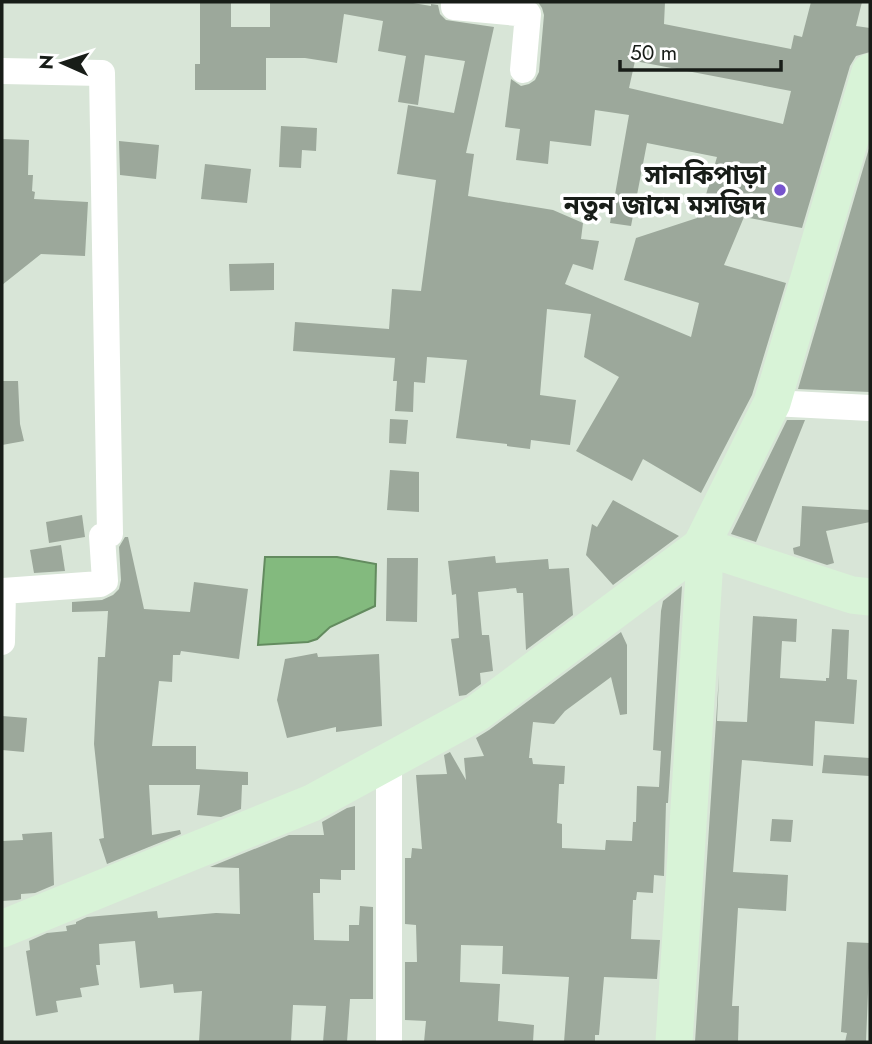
<svg xmlns="http://www.w3.org/2000/svg" width="872" height="1044" viewBox="0 0 872 1044" font-family="Jost,'Noto Sans Bengali',sans-serif">
<style>
.water{fill:#83ba7e;stroke:#638b5f;stroke-width:2}
.building{fill:#9ca89b;fill-rule:evenodd}
.lines{fill:none;stroke-linecap:round;stroke-linejoin:round}
.street{stroke:#fff;stroke-width:26}
.secondary{stroke:#d8f3d7;stroke-width:37}
.poi-dot{fill:#7754cd;stroke:#fff;stroke-width:2.5}
.labels{text-anchor:middle;dominant-baseline:central;stroke-width:7;stroke-linejoin:round;paint-order:stroke}
.poi-label{font-size:26px;font-weight:bold;fill:#181d18;stroke:#fff;text-anchor:end}
</style>
<rect width="100%" height="100%" fill="#d8e5d7"/>
<path class="water" d="M265 557H337L376 564 375 606 330 627 317 639 308 642 258 645Z"/>
<path class="building" d="M200 2H231V27H270V2H407L431 6V4L438 5 440 14 446 20 494 27 466 153 474 154 468 196 553 210 583 223 581 239 599 241 593 270 573 264 565 284 691 337 699 303 624 280 636 238 697 218 698 214 700 215 717 157 647 143 631 226 610 223 629 115 595 110 591 146 550 141 548 164 516 160 520 129 505 127 511 79 521 86 529 84 535 80 539 72 544 15 542 8 538 2H665L664 24 791 49 794 35 802 37 811 2H862L856 26 870 28V52L856 56 850 66 802 228 744 217 724 265 786 283 752 395 701 493 643 459 632 481 576 451 619 377 584 357 591 314 547 309 540 395 576 400 570 445 531 440 530 449 507 446V444L456 438 467 360 427 357 425 383 414 382 413 412 395 411 397 381H393L395 358 293 351 295 322 389 329 392 289 421 291 436 180 397 174 408 105 454 113 465 61 425 55 418 105 398 102 406 56 378 51 383 21 344 14 337 63 305 58H266V90H195V64H200ZM635 61 791 91 783 124 629 88Z
M281 126 317 128 316 151 302 150 301 168 279 167Z
M2 139 29 140 28 175H33L32 191 35 192 34 199 88 202 85 256 41 254 2 285Z
M119 141 159 145 156 179 120 175Z
M870 145V392L798 389Z
M205 164 251 169 247 203 201 199Z
M274 263V290L230 291 229 264Z
M2 381H18L20 424 24 441 2 445Z
M390 419 408 420 406 444 389 443Z
M787 420H805L756 542 731 534Z
M390 470 419 472V512L387 510Z
M613 500 679 536 613 585 586 555 592 524 597 527Z
M802 506 870 510V522L826 531 834 563 827 565 794 554 793 548 800 546Z
M82 515 85 537 49 543 46 522Z
M125 537H128L144 609 190 612 194 582 248 589 239 659 181 651 180 655H173L172 682 159 681 152 746H196V769L248 772V785H242L241 809 221 817 197 815 200 785H149L152 835 180 830 181 834 107 864 99 839 104 838 94 744 98 657H105L108 611 72 612V602L102 600 113 595 119 589 121 580 119 547Z
M61 545 65 571 34 573 30 550Z
M495 556 496 563 548 559 549 569 569 568 573 615 526 650 523 593H517L516 588 478 592 482 635H489L493 671 480 673 481 684 466 695 459 696 451 639 459 638 456 594 452 595 448 561Z
M387 558H418L417 622 386 621Z
M682 586 668 803H666L664 876 654 875 653 893 637 892 636 900H633L631 939 660 940 657 979 604 977 599 1035H595V1042H564L569 977 502 974 503 946 461 945 460 982 500 984 498 1021 534 1025 533 1042H424L426 1021 405 1020V962H417L416 925 405 924V858H411L412 848 422 849 416 775 447 774 444 755 450 752 466 780 464 758 484 756 476 738 489 730 621 632 627 645V714L620 715 611 677 565 711 554 724 533 722 529 758H532L533 764 565 766 564 784H559L557 823 562 824V848L605 850 606 840 632 841 633 822H636L637 786 659 787 661 751 653 750 661 611 663 601Z
M753 616 797 619 796 642 782 641 780 678 826 681V678H829L832 629 849 630 847 679 857 680 854 724 815 721 813 766 742 760 733 872 788 875 786 911 738 908 732 1006H739L738 1042H695L719 675 717 721 747 722Z
M317 653 318 657 379 654 382 726 336 732V727L287 738 277 700 285 659Z
M2 716 27 718 24 752 2 750Z
M824 755 870 758V776L822 773Z
M355 806V870H341V880L320 879V893H313L314 940 349 941V925H359L360 906 373 907V999H350L347 1042H323L326 1006 293 1005 291 1042H199L202 991 174 993 173 984 140 988 135 941 99 944 100 965H96L99 985 80 988 82 997 56 1001 58 1012 36 1016 26 951 30 950 29 941 47 933 67 931 66 926 76 924V922L87 917 157 911 158 918 216 913 240 914 239 868 210 867 289 835H324L322 822 347 808Z
M772 819 793 820 791 842 770 841Z
M52 832 54 885 35 893 21 894V899L17 900 2 901V841L23 840 22 834Z
M847 942 870 943 866 1042H845L847 1033 841 1032Z"/>
<g class="lines">
<path class="street" d="M454 2V7L528 14 523 70
M2 71 102 73 110 534 102 536 105 581 100 584 3 591 2 642
M772 403 870 408
M389 761V1042"/>
<path class="secondary" d="M2 929 312 803 477 713 701 546 772 403 870 72
M674 1042 704 575 701 546 852 595 870 597"/>
</g>
<circle class="poi-dot" cx="780" cy="190" r="7"/>
<g class="labels">
<g class="poi-label">
<text x="766" y="175">সানকিপাড়া<tspan x="766" dy="30">নতুন জামে মসজিদ</tspan></text>
</g>
</g>
<rect width="872" height="1044" fill="none" stroke="#181d18" stroke-width="7"/>
<g transform="translate(63 63) rotate(273)" stroke="#ffffff" stroke-width="5" paint-order="stroke">
<path d="M0-5L12 26L0 18L-12 26Z" fill="#181d18"/>
<text y="-10" font-size="19" font-weight="bold" text-anchor="middle" fill="#181d18">N</text>
</g>
<path d="M620 60v10h161v-10" fill="none" stroke="#181d18" stroke-width="3.5"/>
<text x="630" y="60" font-size="21" fill="#181d18" stroke="#ffffff" stroke-width="5" paint-order="stroke">50 m</text>
</svg>
